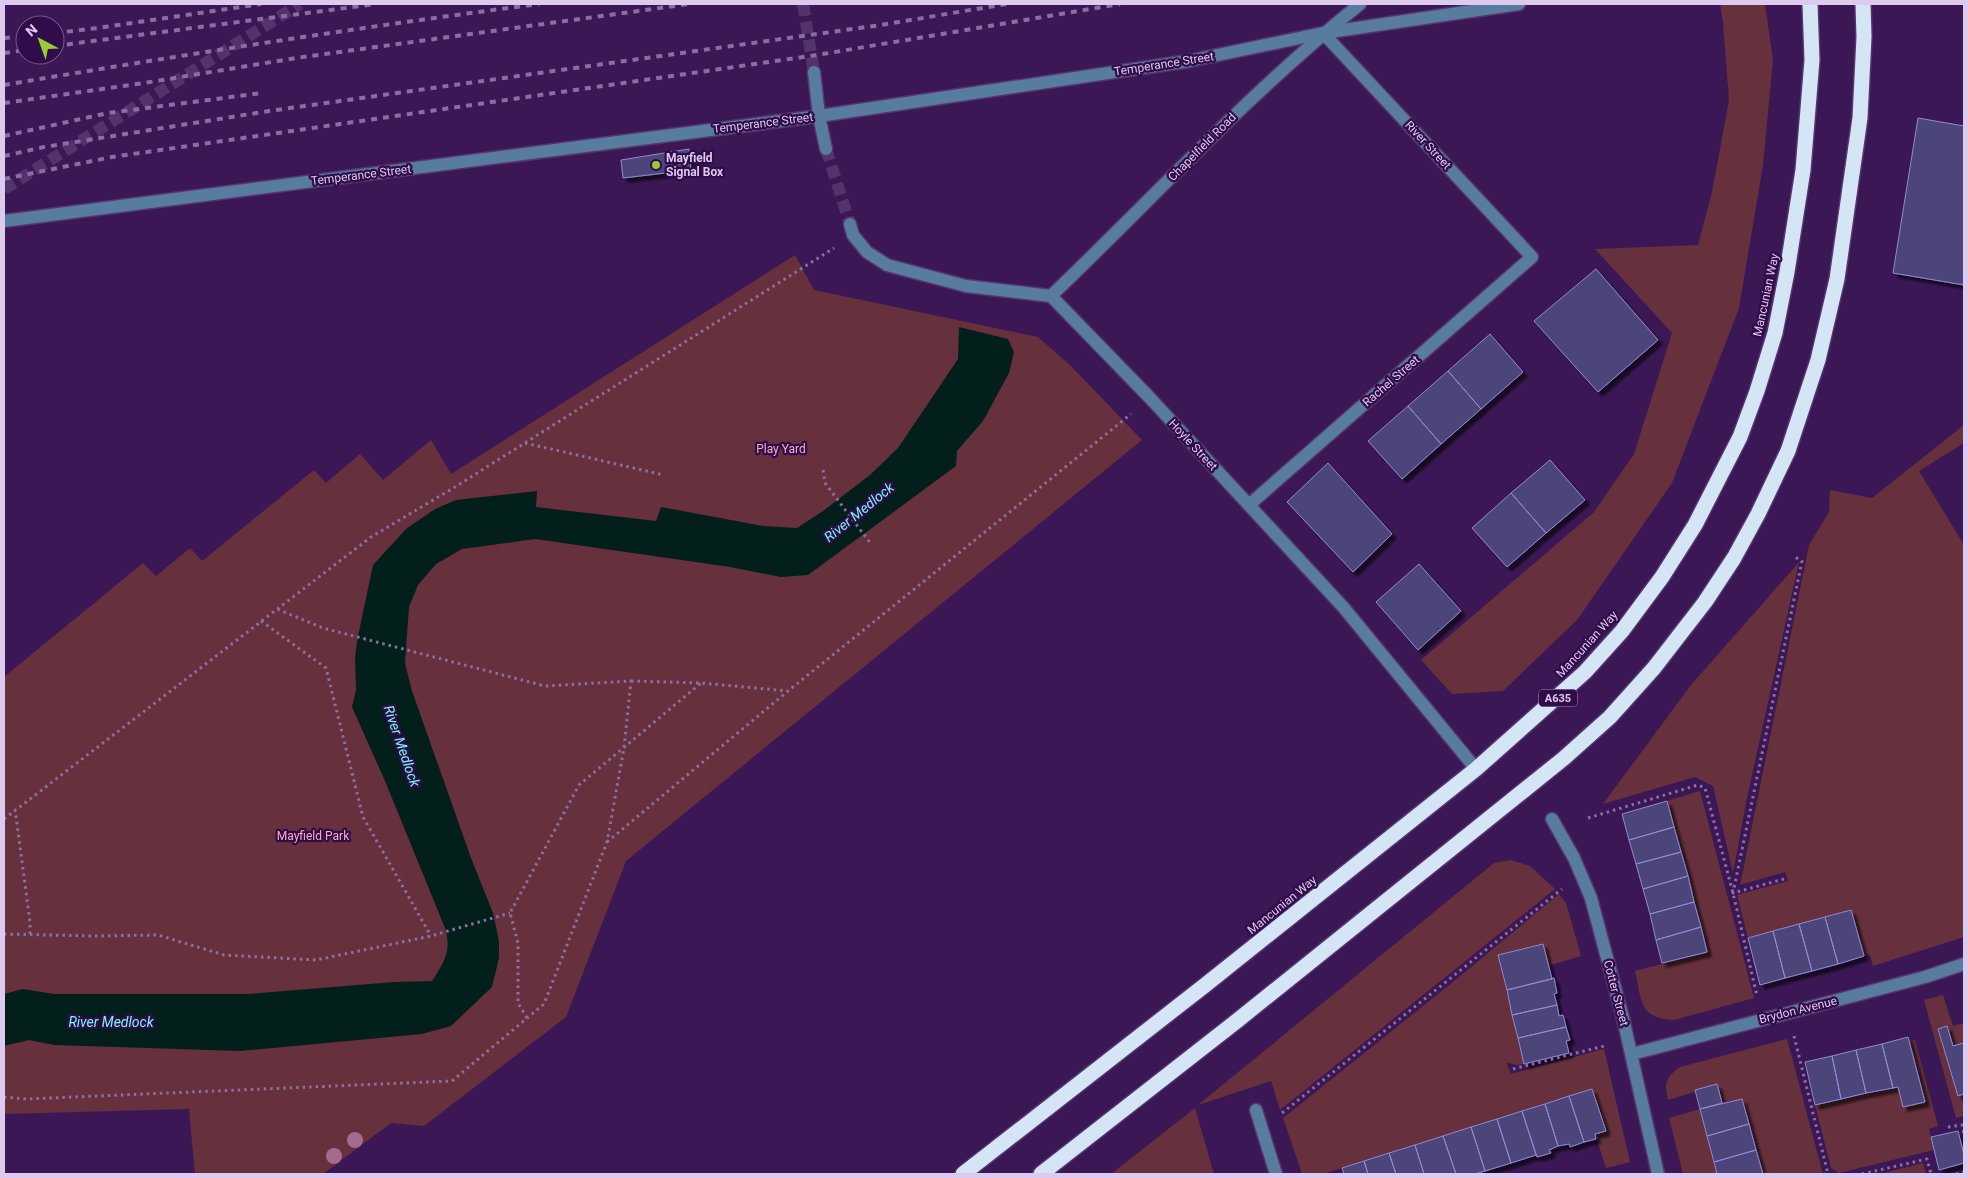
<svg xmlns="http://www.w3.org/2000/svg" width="1968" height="1178" viewBox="0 0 1968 1178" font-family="Roboto,sans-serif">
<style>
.green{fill:#66303c}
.water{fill:#021f1c}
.building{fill:#4b447a;stroke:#918ad3;filter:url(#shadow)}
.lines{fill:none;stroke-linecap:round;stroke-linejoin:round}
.minor-tunnel{stroke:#53336c;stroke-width:12;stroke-dasharray:12 6;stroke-linecap:butt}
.major-tunnel{stroke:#53336c;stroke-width:12;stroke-dasharray:12 6;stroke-linecap:butt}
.minor-casing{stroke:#55356e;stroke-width:15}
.highway-casing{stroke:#55356e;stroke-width:18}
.path{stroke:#8b70a1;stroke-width:3;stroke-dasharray:2.5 4;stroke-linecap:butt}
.minor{stroke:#587c9e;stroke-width:12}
.highway{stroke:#d4e5f6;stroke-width:15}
.rail{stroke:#896fa0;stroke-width:4;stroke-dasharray:6 6;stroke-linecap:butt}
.tree{fill:#a66a8d}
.poi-dot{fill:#96cc39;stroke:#310c4a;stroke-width:2}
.labels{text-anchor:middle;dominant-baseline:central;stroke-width:4.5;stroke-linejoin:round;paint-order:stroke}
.shield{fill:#310c4a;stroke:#a992be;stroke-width:1}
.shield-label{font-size:11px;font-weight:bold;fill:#ddcbef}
.street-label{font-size:12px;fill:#ddcbef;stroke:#310c4a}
.poi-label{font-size:12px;font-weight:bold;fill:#ddcbef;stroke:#310c4a;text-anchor:start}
.park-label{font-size:12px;fill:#fdadbb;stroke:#310c4a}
.water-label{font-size:14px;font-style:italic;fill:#74f9ed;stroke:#310c4a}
</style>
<defs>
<filter id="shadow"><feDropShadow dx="4.5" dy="4.5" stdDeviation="1" flood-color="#0009"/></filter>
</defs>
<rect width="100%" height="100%" fill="#3b1855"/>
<path class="green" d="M1720 4H1765L1773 60 1763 165 1739 308 1672 483 1577 620 1503 691 1452 694 1421 660 1594 512 1634 454 1672 333 1595 249 1698 245 1712 192 1729 100 1723 22Z
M795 255 814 290 1038 337 1071 366 1142 440 626 861 566 1017 424 1126 391 1123 323 1174H195L189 1109 4 1114V677L143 563 156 576 190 548 202 561 314 470 326 483 360 454 383 480 431 440 451 474Z
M1964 425V443L1919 471 1964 545V937L1873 966 1870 955 1864 956 1851 910 1748 938 1737 895 1788 881 1785 872 1740 885 1809 545 1829 512 1830 490 1872 498Z
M1799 562 1747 798 1733 873 1713 786 1695 777 1603 804 1691 685Z
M1700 791 1754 998 1674 1020C1638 1018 1642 1000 1635 971L1707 952 1667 801Z
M1511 860 1530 866 1555 889 1280 1110 1271 1081 1198 1105 1494 863Z
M1559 894 1566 903 1581 956 1548 966 1543 944 1498 955 1524 1064 1516 1065 1506 1062 1511 1074 1604 1049 1630 1162 1606 1168 1595 1134 1606 1131 1592 1089 1323 1174H1302L1283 1118 1453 982Z
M1943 995 1953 1026 1964 1023V1043L1953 1046 1947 1026 1938 1029 1958 1095 1964 1094V1116L1956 1118 1924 1000Z
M1787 1039 1823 1174H1763L1742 1099 1722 1103 1717 1085 1668 1100C1664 1083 1665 1078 1680 1067Z
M1915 1040 1938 1126 1929 1129 1934 1150 1839 1173 1831 1168 1815 1105 1898 1087 1903 1107 1925 1102 1909 1041Z
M1195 1108 1214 1174H1111Z
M1700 1109 1717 1174H1683L1669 1118Z
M1923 1163 1926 1174H1880Z"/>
<path class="water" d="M959 327 1008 339 1014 352 1009 373 983 421 957 451 956 466 808 575 781 577 730 567 535 539 462 549 436 564 418 585 409 607 405 663 412 691 471 858 493 913 499 941V958L492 987 451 1026 422 1034 240 1051 54 1045 29 1040 4 1046V994L23 989 54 994H248L394 982 432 981C444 962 452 951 445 928L385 781 352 707 356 690 355 658 357 641 373 565 406 529 435 509 456 500 537 491 536 507 656 521 661 507 763 526 797 528 823 511 870 475 898 448 958 359Z"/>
<path class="building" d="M1918 118 1964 126V285L1893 273Z
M689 149 691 170 623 178 621 160Z
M1596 269 1658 340 1598 392 1534 321Z
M1490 334 1523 372 1481 409 1448 371Z
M1448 371 1481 409 1441 444 1408 406Z
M1408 406 1441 444 1402 479 1368 441Z
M1550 460 1585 500 1546 533 1511 493Z
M1328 463 1392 534 1353 572 1287 502Z
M1511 493 1546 533 1507 567 1472 528Z
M1419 564 1461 611 1418 650 1376 602Z
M1667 801 1674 827 1629 840 1622 814Z
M1674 827 1681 852 1636 864 1629 840Z
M1681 852 1688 876 1643 889 1636 864Z
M1688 876 1694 902 1650 914 1643 889Z
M1694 902 1701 927 1656 940 1650 914Z
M1851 910 1864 956 1838 964 1825 917Z
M1825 917 1838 964 1812 971 1799 924Z
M1799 924 1812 971 1785 978 1773 931Z
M1701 927 1707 952 1662 963 1656 940Z
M1773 931 1785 978 1760 985 1748 938Z
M1543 944 1552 979 1507 990 1498 955Z
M1554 978 1557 993 1554 994 1557 1005 1512 1015 1507 990Z
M1557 1005 1559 1016 1563 1015 1566 1027 1518 1038 1512 1015Z
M1947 1026 1953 1046 1964 1043V1094L1958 1096 1938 1029Z
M1566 1027 1570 1040 1566 1041 1569 1053 1524 1064 1518 1038Z
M1908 1037 1925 1102 1903 1107 1898 1087 1893 1088 1882 1044Z
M1882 1044 1893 1088 1866 1093 1856 1050Z
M1856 1050 1866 1093 1841 1099 1832 1056Z
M1832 1056 1841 1099 1815 1105 1805 1062Z
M1717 1084 1722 1103 1700 1109 1695 1090Z
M1592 1089 1606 1131 1595 1134 1596 1139 1584 1142 1569 1096Z
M1569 1096 1584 1142 1570 1147 1569 1144 1558 1146 1545 1104Z
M1742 1099 1749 1124 1707 1136 1700 1109Z
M1545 1104 1558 1146 1549 1150 1551 1153 1537 1157 1522 1111Z
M1522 1111 1536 1155 1511 1163 1497 1119Z
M1497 1119 1511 1163 1485 1171 1471 1127Z
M1749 1124 1756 1150 1714 1162 1707 1136Z
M1471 1127 1485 1171 1475 1174H1456L1443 1136Z
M1958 1131 1964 1155V1163L1939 1170 1931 1137Z
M1443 1136 1456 1174H1424L1415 1145Z
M1415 1145 1424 1174H1396L1389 1153Z
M1756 1150 1763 1174H1717L1714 1162Z
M1389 1153 1396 1174H1368L1364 1161Z
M1364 1161 1368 1174H1344L1342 1168Z"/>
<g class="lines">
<path class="minor-tunnel" d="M803 4 814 72
M826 149 850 224"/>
<path class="major-tunnel" d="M4 189 300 4"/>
<defs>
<path id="minor" d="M814 72 819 116 826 149
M4 221 819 116 1189 61 1323 33 1519 4
M850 224 853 235 867 252 887 265 966 286 1051 296 1150 398 1344 608 1476 769
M1051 296C1153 198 1249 93 1360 4
M1249 505 1532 257 1323 33
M1552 819 1574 858 1591 898 1623 1018 1658 1174
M1632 1054 1925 977 1964 964
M1256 1110 1276 1174"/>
<path id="highway" d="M963 1174 1204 986 1476 769 1585 672 1622 631 1662 577 1695 525 1740 437 1757 391 1775 333 1787 272 1803 170 1812 60 1810 4
M1041 1174 1238 1020 1563 759 1610 717 1654 668 1705 602 1734 558 1758 514 1788 451 1818 360 1837 279 1860 118 1864 37 1863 4"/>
</defs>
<use href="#minor" class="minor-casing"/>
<use href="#highway" class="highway-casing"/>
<path class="path" d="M525 443 664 475
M823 470 825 483 871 544
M261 621 326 668 363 817 431 936
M631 681 701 683 788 691
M15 809 30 922V936
M1588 818 1698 785 1705 788 1733 893 1757 996
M4 819 371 537 455 487 834 248
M607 842 788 691 1131 414
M1784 879 1733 893 1802 561 1793 556
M4 934 93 936 158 935 224 955 316 960 431 936 510 913
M527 1018 518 1003V943L510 913 579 785 701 683
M1794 1036 1828 1174
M1513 1069 1604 1046
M4 1097 26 1099 452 1081 544 1004 607 842 624 748 631 681 545 686 323 628 277 609
M1282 1113 1562 889
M1948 1127 1962 1125 1964 1134
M1862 1174 1927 1159 1931 1174
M1956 1174 1964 1172"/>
<use href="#minor" class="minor"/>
<use href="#highway" class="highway"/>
<path class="rail" d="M55 33 98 28 261 4
M4 38 25 36
M55 46 376 4
M4 53 25 50
M4 85C182 55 360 27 539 4
M4 103 144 83 296 58 689 4
M4 136 108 113 262 93
M4 156 44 147 269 111 881 25 1006 4
M4 179 112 157 817 55 1120 4"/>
</g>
<g class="tree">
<circle cx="355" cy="1140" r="8"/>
<circle cx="334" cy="1156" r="8"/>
</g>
<circle class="poi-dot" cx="656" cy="165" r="5"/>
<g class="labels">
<rect class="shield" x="1539" y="689.5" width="38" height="17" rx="4"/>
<g class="shield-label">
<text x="1558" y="698">A635</text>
</g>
<g class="street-label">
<text transform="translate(1164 64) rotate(-9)">Temperance Street</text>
<text transform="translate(763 123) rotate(-7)">Temperance Street</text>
<text transform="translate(1428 145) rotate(47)">River Street</text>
<text transform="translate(1202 147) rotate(-45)">Chapelfield Road</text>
<text transform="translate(361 175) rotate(-7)">Temperance Street</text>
<text transform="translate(1766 295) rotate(-78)">Mancunian Way</text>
<text transform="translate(1391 381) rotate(-41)">Rachel Street</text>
<text transform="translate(1193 445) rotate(47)">Hoyle Street</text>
<text transform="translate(1587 644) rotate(-48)">Mancunian Way</text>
<text transform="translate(1282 905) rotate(-39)">Mancunian Way</text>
<text transform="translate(1616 993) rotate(75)">Cotter Street</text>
<text transform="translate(1798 1010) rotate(-14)">Brydon Avenue</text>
</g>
<g class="poi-label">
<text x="666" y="158">Mayfield<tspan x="666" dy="14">Signal Box</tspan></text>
</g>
<g class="park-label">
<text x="781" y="449">Play Yard</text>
<text x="313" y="836">Mayfield Park</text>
</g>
<g class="water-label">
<text transform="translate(859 512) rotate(-39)">River Medlock</text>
<text transform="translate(402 746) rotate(71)">River Medlock</text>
<text x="111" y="1022">River Medlock</text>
</g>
</g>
<rect width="1968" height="1178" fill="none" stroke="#ddcbef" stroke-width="10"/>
<g transform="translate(40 40) rotate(319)"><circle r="24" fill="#310c4a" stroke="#76588c"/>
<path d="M0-4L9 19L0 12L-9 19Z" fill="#96cc39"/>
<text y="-8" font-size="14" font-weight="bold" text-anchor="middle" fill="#ddcbef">N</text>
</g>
</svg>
